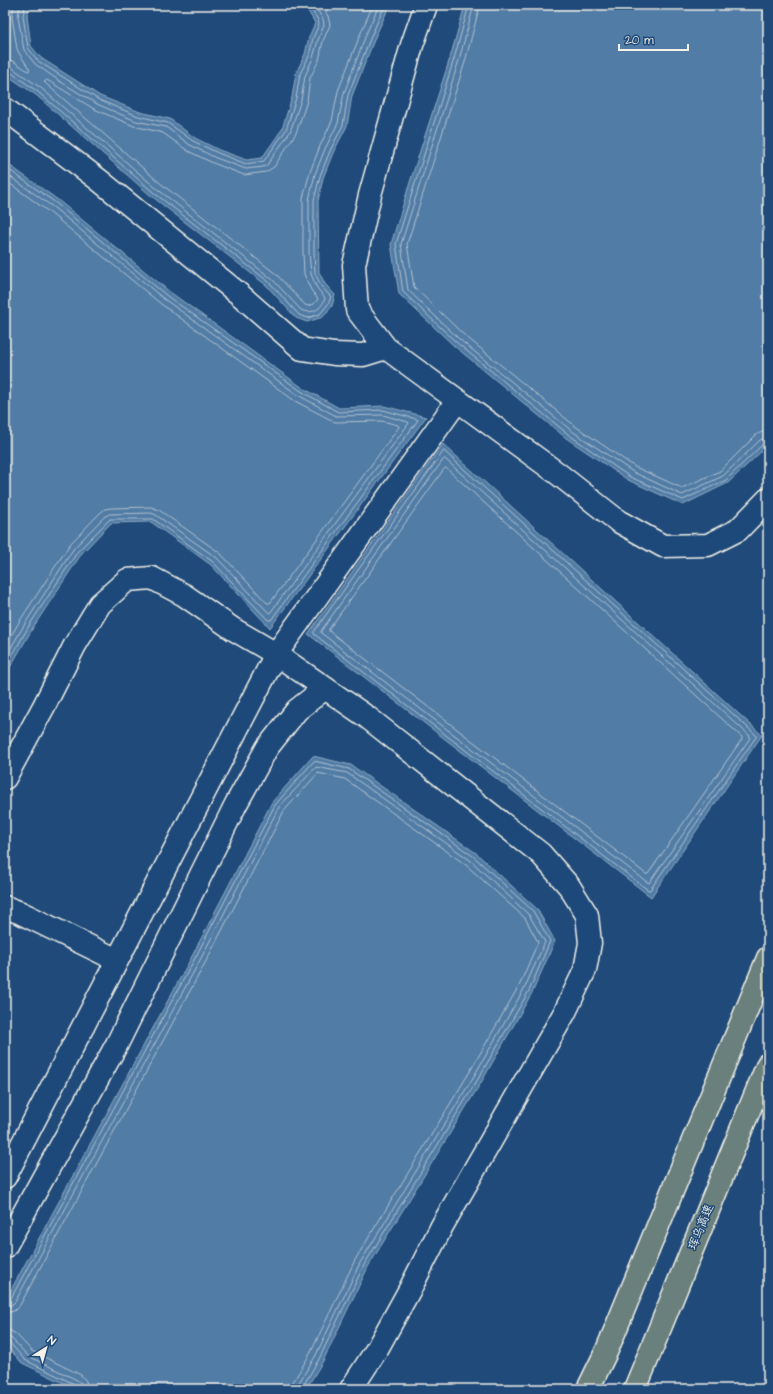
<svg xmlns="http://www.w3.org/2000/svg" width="773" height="1394" viewBox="0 0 773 1394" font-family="'Architects Daughter','LXGW WenKai TC',sans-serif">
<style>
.water{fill:#517ba6;stroke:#92aac0}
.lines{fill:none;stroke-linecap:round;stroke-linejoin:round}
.shore{stroke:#b3c2ce;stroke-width:1}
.minor-casing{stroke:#f4f1e8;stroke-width:25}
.tertiary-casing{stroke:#f4f1e8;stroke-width:25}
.motorway-casing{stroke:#f4f1e8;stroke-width:25}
.minor{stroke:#1f4a7a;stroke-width:22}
.tertiary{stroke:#1f4a7a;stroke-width:22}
.motorway{stroke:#6a807d;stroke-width:22}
.labels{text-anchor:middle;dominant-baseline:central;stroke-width:3;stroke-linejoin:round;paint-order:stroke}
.street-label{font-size:12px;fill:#f4f1e8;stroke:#1f4a7a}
</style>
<rect width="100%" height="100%" fill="#1f4a7a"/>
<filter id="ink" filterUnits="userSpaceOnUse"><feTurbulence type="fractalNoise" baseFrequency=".025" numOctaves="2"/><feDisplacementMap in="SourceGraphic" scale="8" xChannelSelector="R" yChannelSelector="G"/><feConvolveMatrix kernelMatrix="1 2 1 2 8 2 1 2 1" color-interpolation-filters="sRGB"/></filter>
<g filter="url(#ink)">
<path class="water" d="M5 5H30L27 16 31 46 41 58 100 96 140 112 170 119 195 138 219 150 247 160 262 158 282 129 292 97 296 73 305 54 309 37 315 23 308 11 297 5H390L376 35 352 96 347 126 333 153 323 178 318 201 319 272 325 284 335 295 332 306 323 317 307 322 296 318 266 285 150 195 36 95 5 74Z
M465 5H768V445L728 483 683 505 628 480 566 438 453 345 399 294 391 244 411 179 450 58Z
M5 162 58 200 170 292 303 388 339 408 384 406 426 417 270 628 211 565 151 522 111 523 82 553 34 626 5 676Z
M443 444 762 735 651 897 308 634Z
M313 756 351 765 476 853 537 909 555 941 533 991 482 1081 368 1267 323 1361 306 1389H76L22 1363 5 1344V1301L191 958 272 802Z"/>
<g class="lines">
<path class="shore" d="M20 5 18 17 24 50 35 64 61 82 97 104 136 121 166 127 190 145 216 158 246 169 263 167 267 165 290 132 301 100 305 76 313 58 318 40 324 25 323 19 314 5
M25 5 23 16 28 48 38 61 63 77 99 100 138 116 168 123 193 141 218 153 246 164 264 161 286 130 296 98 300 74 309 56 313 38 319 24 318 20 311 9 305 5
M321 5 328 16 330 25 323 41 319 60 310 78 307 101 296 133 274 167 266 172 244 175 213 163 188 151 163 133 134 126 94 109 47 80 44 82 160 183 276 274 305 305 308 306 314 304 318 299 311 290 304 274 303 252V198L310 172 320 146 332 121 338 91 362 30 373 5
M469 5 454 59 396 244 403 292 456 342 569 435 630 477 683 500 726 480 764 443 768 442
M474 5 459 60 401 244 408 290 459 339 572 431 633 472 682 495 723 476 760 440 768 437
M480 5 465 62 407 244 414 287 463 334 575 426 635 467 682 488 720 471 756 435 762 432 768 431
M5 60 13 61 28 71 30 70 19 53 17 49 12 17 14 5
M5 66 11 67 41 88 156 188 272 279 301 310C312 315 322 309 325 298L317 288 311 274 309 252V200L315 174 325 149 338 123 344 93 367 32 379 5
M5 71H9L38 92 153 192 269 282 299 315 308 318 320 314 328 304 331 297 321 286 315 273 314 252V200L320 176 330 151 343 125 348 95 372 34 385 5
M5 167 56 203 167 296 301 391 338 412 383 410 416 419 418 420 271 620H268L213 562 153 519H110L78 551 30 624 5 668
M5 173 53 207 164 299 298 395 336 416 383 415 408 422 409 423 270 613 268 612 217 558 156 515 151 513 109 514 104 517 74 548 26 622 5 658
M5 180 49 212 161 304 295 401 335 422 382 421 398 425 399 427 270 603H267L220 553 159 510 151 507 111 508 105 509 100 513 70 544 21 619 5 646
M444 451 756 735V737L650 890H648L314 634V632Z
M445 459 750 736V738L649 883 647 882 321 633V631L443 460Z
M446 468 742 737V739L648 874H646L329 631V629L444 469Z
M5 1302 10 1300 194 960 275 805 314 761 349 769 473 856 533 911 550 941 530 989 478 1079 364 1265 319 1359 303 1386V1389
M5 1307 10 1306 15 1302 199 962 279 807 316 767 347 773 470 860 529 915 545 942 525 987 474 1076 360 1263 315 1357 298 1384V1389
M5 1313 14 1311 20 1305 204 965 284 811 318 773 345 779 466 865 525 918 538 942 520 984 469 1073 355 1260 310 1354 293 1382 292 1389
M5 1330 11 1331 16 1334 32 1351 81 1375 86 1381 88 1389
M5 1336 12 1339 28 1356 77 1380 81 1383 82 1389
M5 1341 9 1342 25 1360 74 1384 77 1389"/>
<defs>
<path id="minor" d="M426 5 412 45 392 116 370 195 354 265 357 310 386 348 557 473 618 521 663 546 708 545 738 530 768 499
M5 109 99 180 239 294 302 349 334 354 363 355 386 348
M5 778 44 706 75 645 100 604 127 580 152 578 184 595 233 629 276 654 367 717 541 854 569 886 587 915 590 943 585 970 565 1012 442 1226 410 1289 377 1349 351 1389
M5 907 21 913 117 960
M5 1247 117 1044 236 804 267 748 297 710 325 688"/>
<path id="tertiary" d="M5 1177 276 654 457 401"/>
<path id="motorway" d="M588 1389 607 1350 768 958
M635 1389 768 1064"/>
</defs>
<use href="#minor" class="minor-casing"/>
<use href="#tertiary" class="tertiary-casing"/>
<use href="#motorway" class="motorway-casing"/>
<use href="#minor" class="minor"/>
<use href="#tertiary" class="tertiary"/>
<use href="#motorway" class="motorway"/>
</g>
</g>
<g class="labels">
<g class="street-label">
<text transform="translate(701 1227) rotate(-68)">珲乌高速</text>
</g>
</g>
<rect width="773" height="1394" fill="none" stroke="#1f4a7a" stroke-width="20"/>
<rect x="10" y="10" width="753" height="1374" fill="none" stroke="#f4f1e8" stroke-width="1.5" filter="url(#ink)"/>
<g transform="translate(46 1348) rotate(37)" stroke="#1f4a7a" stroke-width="3" paint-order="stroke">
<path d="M0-3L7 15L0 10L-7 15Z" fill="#f4f1e8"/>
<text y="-6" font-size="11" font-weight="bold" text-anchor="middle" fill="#f4f1e8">N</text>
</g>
<path d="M619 44v6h69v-6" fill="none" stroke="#f4f1e8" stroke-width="2"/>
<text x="625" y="44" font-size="12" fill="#f4f1e8" stroke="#1f4a7a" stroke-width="3" paint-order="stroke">20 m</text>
</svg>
